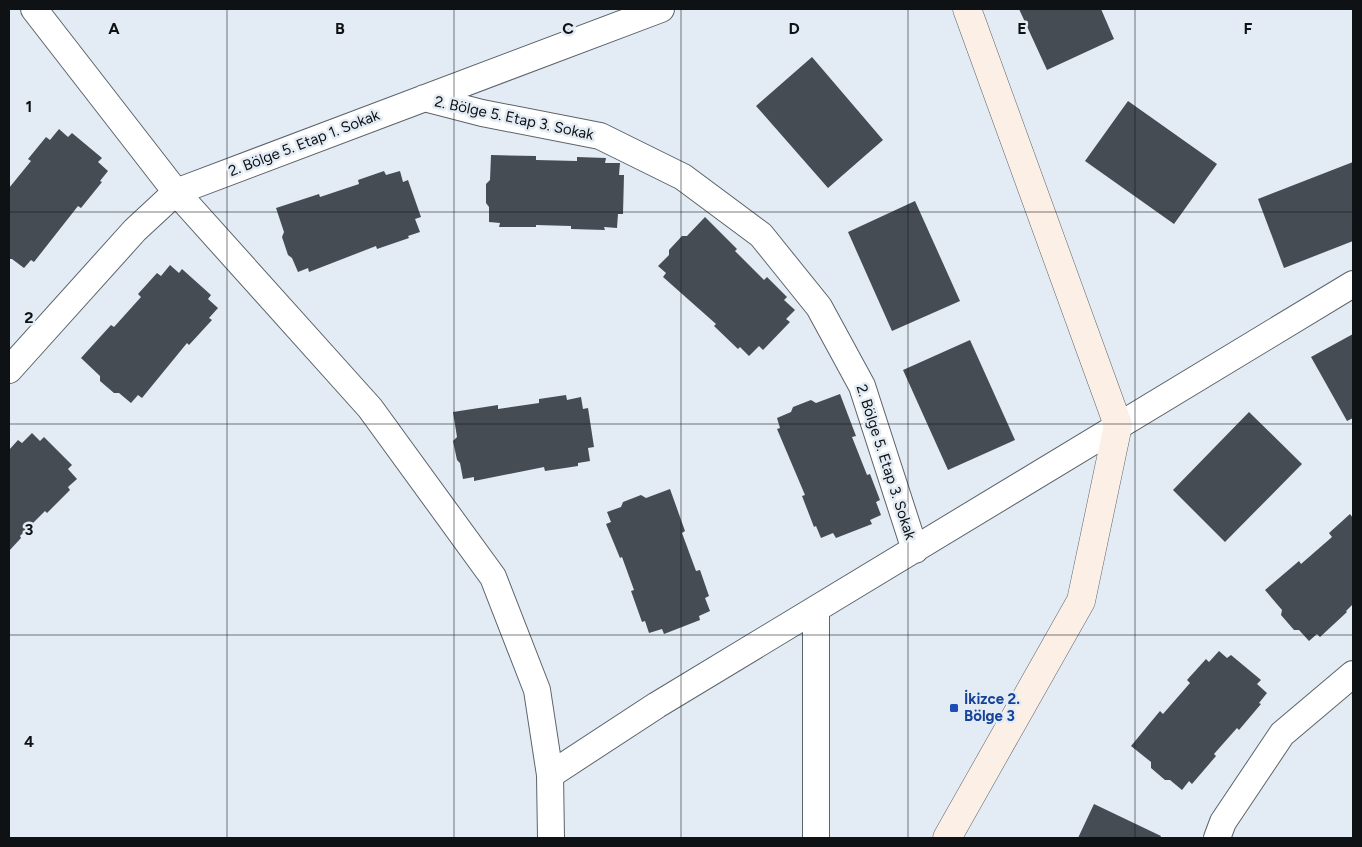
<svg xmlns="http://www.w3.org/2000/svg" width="1362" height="847" viewBox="0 0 1362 847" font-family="Figtree,sans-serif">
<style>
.building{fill:#454c53}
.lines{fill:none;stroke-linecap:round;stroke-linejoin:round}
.street-casing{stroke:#5c636a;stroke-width:28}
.secondary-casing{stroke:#5c636a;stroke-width:29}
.street{stroke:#fff;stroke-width:26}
.secondary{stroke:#fcefe6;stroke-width:28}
.grid{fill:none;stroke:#0f1215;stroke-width:1;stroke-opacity:0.55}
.transit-dot{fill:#1a4fb4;stroke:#e3ecf4;stroke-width:2}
.labels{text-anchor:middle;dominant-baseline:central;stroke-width:5;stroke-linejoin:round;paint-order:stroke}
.street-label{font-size:15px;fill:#0f1215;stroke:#e3ecf4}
.transit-label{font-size:15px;font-weight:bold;fill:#164399;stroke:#e3ecf4;text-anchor:start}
.grid-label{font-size:16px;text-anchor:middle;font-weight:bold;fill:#0f1215;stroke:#e3ecf4;stroke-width:5;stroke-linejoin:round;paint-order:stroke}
</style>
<rect width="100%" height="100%" fill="#e3ecf4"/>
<path class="building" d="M1019 9H1101L1114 39 1047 70Z
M812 57 883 140 828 188 756 106Z
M1128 101 1217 164 1174 224 1085 161Z
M59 129 68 137 72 133 102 158 98 162 108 171 100 181 102 182 81 208 78 206 34 262 31 260 24 268 12 259H9V188L31 161 28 159 46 137 50 140Z
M491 155 536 156V160L577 161V157L606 158 605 163H620L619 175H624L623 214H618L617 228 604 227 605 230 571 229V226L536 225V227H499L500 223 489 222V207L486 203V184L490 180Z
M1353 162V241L1284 268 1258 199Z
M384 171 386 175 400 171 403 182 408 180 421 217 415 219 420 232 408 236 409 238 377 249 376 246 309 272 308 268 298 272 292 258 288 255 282 237 284 232 276 208 319 194 320 197 359 184 358 180Z
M915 201 960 301 892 331 848 232Z
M705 217 737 249 735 251 764 280 767 277 787 297 784 300 795 310 786 319 790 322 763 350 759 346 749 356 740 347 738 349 714 326 716 324 663 277 666 273 658 266 669 255V250L682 236H687Z
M170 265 179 273 182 269 211 295 208 299 218 308 209 318 212 320 189 345 187 343 142 398 138 395 131 403 119 393H114L100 381V376L81 358 111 325 114 327 141 297 138 294 157 273 161 276Z
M1353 334V418L1347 421 1311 357Z
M970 340 1015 440 948 470 903 370Z
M840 394 856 436 852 437 867 475 870 474 880 500 876 502 881 515 870 520 872 524 836 538 833 533 821 538 816 526 814 527 802 496 805 495 777 429 780 428 777 418 791 412 793 407 811 400 816 403Z
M566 395 567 400 581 397 583 409 588 408 594 447 588 448 590 461 578 463V466L545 471 544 467 474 481V477L463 479 460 463 457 460 453 441 457 437 453 412 498 405V409L539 403V399Z
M1249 412 1302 464 1225 542 1173 490Z
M32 433 40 441 44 437 72 465 68 469 77 479 68 487 70 490 47 513 45 511 20 536 21 538 9 551V450L18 440 22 443Z
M670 489 685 531 682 533 696 571 700 570 709 596 705 598 710 611 699 616 700 620 664 634 662 629 649 633 645 621 642 622 631 591 634 590 622 557 620 558 606 524 611 522 607 512 621 507 623 502 641 495 646 498Z
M1350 514 1353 518V604L1346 611 1347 612 1320 637 1317 634 1309 641 1299 630H1294L1281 615 1282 610 1265 590 1299 561 1301 564 1332 537 1329 533Z
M1219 651 1227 658 1231 655 1261 680 1257 684 1267 693 1259 703 1261 704 1239 730 1237 728 1214 754 1216 756 1192 784 1189 781 1182 790 1170 780H1165L1151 768V762L1131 746 1160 711 1163 714 1190 683 1187 680 1206 659 1209 662Z
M1094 804 1161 836 1160 838H1078Z"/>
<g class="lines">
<defs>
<path id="street" d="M34 9 176 192 370 408 493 577 537 690 550 775 551 838
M424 98 482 113 600 136 683 177 761 235 819 307 862 386 915 550
M9 370 135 230 176 192 661 9
M550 775 657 705 1353 284
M816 838V610
M1217 838 1223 822 1282 734 1353 674"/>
<path id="secondary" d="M947 838 1081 601 1118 425 967 9"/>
</defs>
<use href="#street" class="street-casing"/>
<use href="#secondary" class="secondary-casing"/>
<use href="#street" class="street"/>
<use href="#secondary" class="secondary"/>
</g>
<path class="grid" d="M227 9V838M454 9V838M681 9V838M908 9V838M1135 9V838M9 212H1353M9 424H1353M9 635H1353"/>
<rect class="transit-dot" x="949" y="703" width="10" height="10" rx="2.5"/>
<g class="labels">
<g class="street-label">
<text transform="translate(514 118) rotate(12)">2. Bölge 5. Etap 3. Sokak</text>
<text transform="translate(304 143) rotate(-21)">2. Bölge 5. Etap 1. Sokak</text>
<text transform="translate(886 462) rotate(72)">2. Bölge 5. Etap 3. Sokak</text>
</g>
<g class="transit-label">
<text x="964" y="699">İkizce 2.<tspan x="964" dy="17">Bölge 3</tspan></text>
</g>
</g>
<g class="grid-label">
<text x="114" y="34">A</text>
<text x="340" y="34">B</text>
<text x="568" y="34">C</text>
<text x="794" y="34">D</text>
<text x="1022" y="34">E</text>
<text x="1248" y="34">F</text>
<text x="29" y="112">1</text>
<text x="29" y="323">2</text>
<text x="29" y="535">3</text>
<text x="29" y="747">4</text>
</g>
<rect width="1362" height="847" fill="none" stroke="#0f1215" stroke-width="20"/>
</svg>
